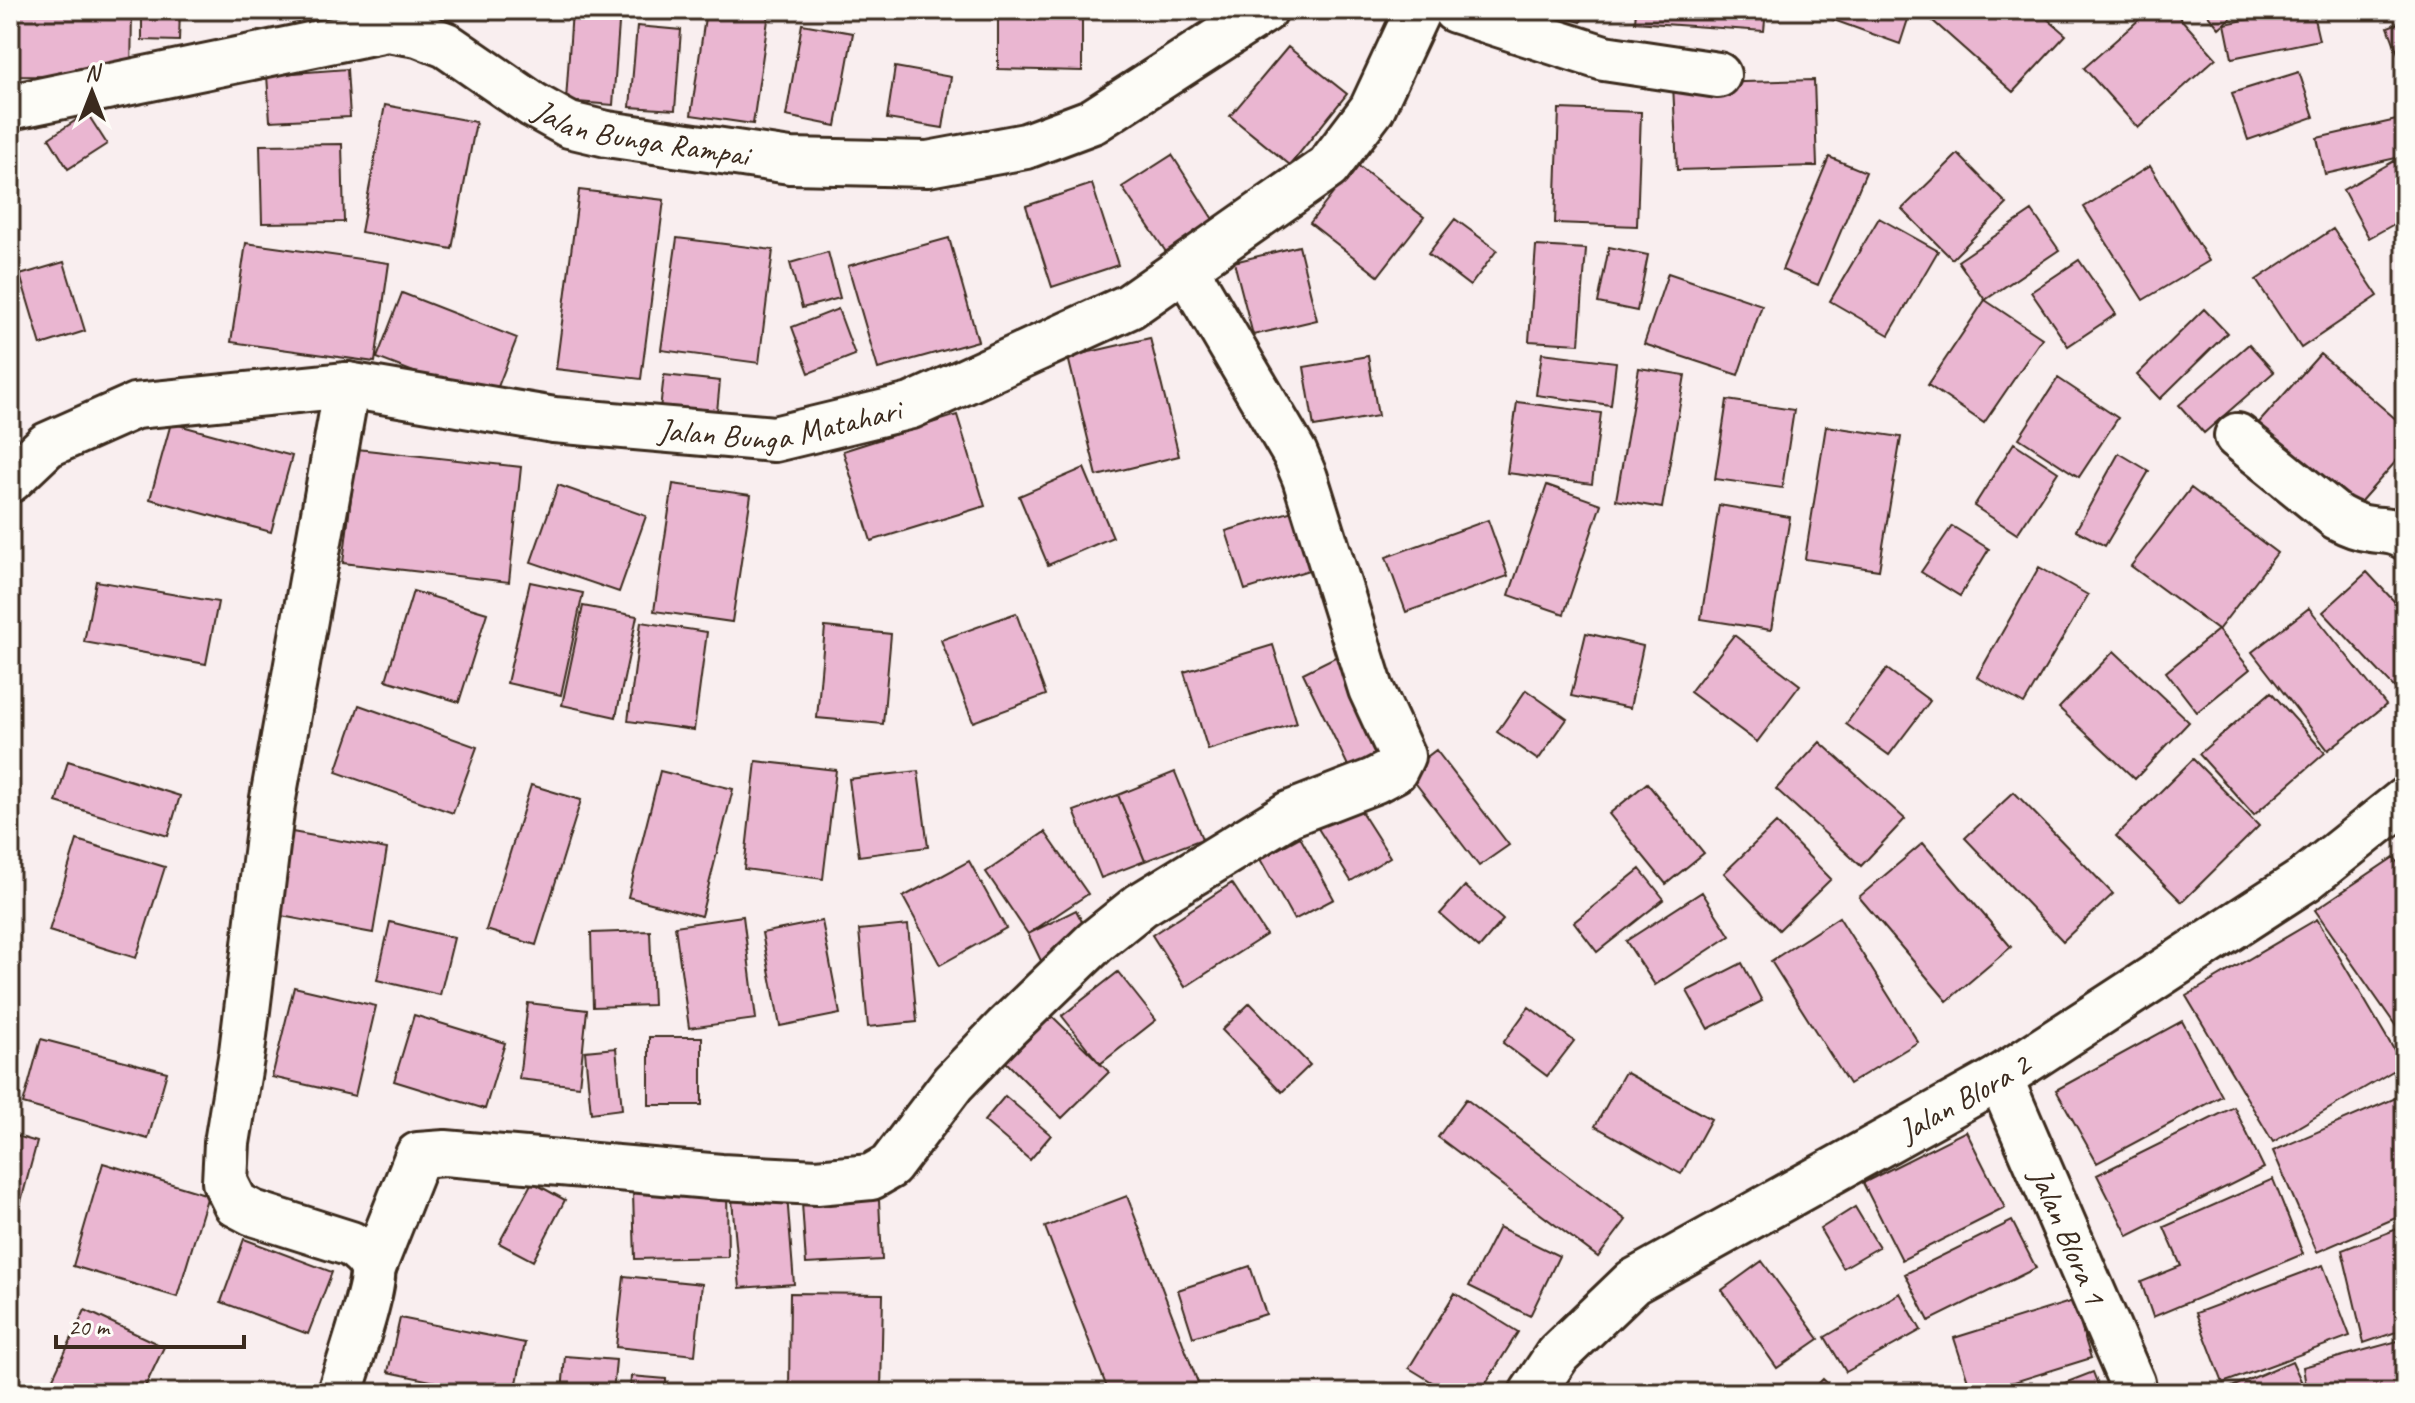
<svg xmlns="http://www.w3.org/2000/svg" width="2415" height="1403" viewBox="0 0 2415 1403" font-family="Caveat,sans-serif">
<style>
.building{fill:#eab6d1;stroke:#3b2a1e;stroke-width:2}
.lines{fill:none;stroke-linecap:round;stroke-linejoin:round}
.minor-casing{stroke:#3b2a1e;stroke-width:50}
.minor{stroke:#fdfcf7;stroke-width:44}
.labels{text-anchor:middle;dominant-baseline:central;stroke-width:6;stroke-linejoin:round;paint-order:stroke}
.street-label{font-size:32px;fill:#3b2a1e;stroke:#fdfcf7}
</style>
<rect width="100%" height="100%" fill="#f9eeef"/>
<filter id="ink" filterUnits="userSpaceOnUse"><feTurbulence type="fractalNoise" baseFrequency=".0125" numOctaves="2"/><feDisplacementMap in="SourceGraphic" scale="16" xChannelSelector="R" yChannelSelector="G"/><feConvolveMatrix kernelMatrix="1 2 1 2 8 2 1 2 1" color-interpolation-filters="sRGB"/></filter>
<g filter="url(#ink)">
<path class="building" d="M18 10H132L131 77 17 76Z
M142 10H180L179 41 142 40Z
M572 10H620L613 105 566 101Z
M706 10H743L769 13 753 124 691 115Z
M998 10H1082V71L998 69Z
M1541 10H1585L1581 22Z
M1636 10H1766L1764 31 1635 22Z
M1806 10H1911L1900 44Z
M1928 10H2037L2066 35 2013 92 1924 13Z
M2150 10H2173L2216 58 2138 128 2084 68Z
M2204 10H2240L2219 28Z
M2292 10H2312L2319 40 2232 58 2225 24Z
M2405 20V72L2388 27Z
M802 24 853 33 836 126 786 116Z
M637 26 681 30 675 110 630 107Z
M1288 47 1347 94 1290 165 1230 116Z
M895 67 951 77 943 128 887 119Z
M347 69 350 117 270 121 267 75Z
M2299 72 2314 117 2248 140 2232 93Z
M1814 80 1817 166 1677 170 1673 84Z
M385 105 476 122 452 249 361 232Z
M1559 109 1641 112 1637 226 1555 223Z
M87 113 107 144 68 169 49 138Z
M2405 118V156L2325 174 2317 138Z
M342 144 344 222 262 223 260 145Z
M1958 154 2007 204 1952 259 1902 209Z
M1172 155 1214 221 1166 252 1122 187Z
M1829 157 1866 172 1818 285 1782 270Z
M2394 161 2405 180V218L2369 238 2343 190Z
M1356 164 1424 217 1378 276 1310 223Z
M2150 166 2209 261 2143 300 2084 207Z
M1092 184 1118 265 1052 287 1026 206Z
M579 190 664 200 641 379 556 369Z
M2032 211 2059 250 1985 300 1958 261Z
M1879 218 1938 251 1889 335 1830 301Z
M1455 219 1497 250 1470 286 1428 254Z
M2333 229 2378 296 2301 348 2256 280Z
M677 238 773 250 759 363 661 350Z
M949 238 978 341 878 369 848 266Z
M246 243 389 263 375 362 231 342Z
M1299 246 1317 320 1253 335 1234 262Z
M1536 246 1586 249 1579 344 1529 341Z
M1609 247 1648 255 1637 311 1598 303Z
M828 252 840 298 802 308 790 263Z
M2079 260 2116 314 2068 346 2031 292Z
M64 262 85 331 41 345 20 275Z
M1668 273 1762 305 1738 375 1644 344Z
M402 293 517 338 492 402 377 358Z
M1985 300 2042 338 1984 423 1928 385Z
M838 309 855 355 809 373 792 327Z
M2204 309 2227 333 2160 399 2137 375Z
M1150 338 1179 456 1097 476 1068 357Z
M2249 344 2274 372 2204 433 2179 405Z
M1542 353 1616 362 1611 405 1536 395Z
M2320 354 2405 427V451L2353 510 2256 426Z
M1368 356 1378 416 1314 427 1304 367Z
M1639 368 1685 375 1662 508 1616 500Z
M664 375 720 381 715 432 658 426Z
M2058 378 2118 418 2079 477 2019 438Z
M1727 400 1794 410 1782 488 1715 479Z
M1517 402 1601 413 1592 484 1507 473Z
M957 415 985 506 871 541 843 451Z
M171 423 292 456 271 532 150 499Z
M1826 426 1901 437 1879 570 1805 559Z
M2014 443 2058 472 2017 534 1974 506Z
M357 449 521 467 509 582 343 563Z
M2119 453 2149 471 2105 546 2076 530Z
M1084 468 1113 537 1048 565 1019 496Z
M673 484 751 495 732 622 654 611Z
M558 485 646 516 619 592 531 562Z
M1547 485 1601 504 1564 614 1509 595Z
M2191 488 2277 553 2218 630 2131 566Z
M1719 505 1790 517 1771 630 1701 619Z
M1296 510 1315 568 1245 590 1226 531Z
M1488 520 1508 576 1406 612 1386 557Z
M1952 526 1989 549 1960 596 1921 572Z
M2039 567 2088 595 2024 704 1977 677Z
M2367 572 2405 613V699L2323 612Z
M96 581 218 602 206 664 84 642Z
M530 582 583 593 561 695 507 683Z
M413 591 487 613 459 702 386 680Z
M583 606 637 616 616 717 562 705Z
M2309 608 2386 705 2328 750 2252 652Z
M1016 613 1046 695 973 722 941 640Z
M641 622 707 632 694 730 628 721Z
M825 627 891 634 883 724 817 718Z
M2218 630 2250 669 2197 712 2166 672Z
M1586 633 1643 646 1630 708 1571 696Z
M1734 635 1800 685 1757 742 1690 692Z
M1273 645 1297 723 1208 750 1184 672Z
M2114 651 2189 722 2135 779 2059 708Z
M1341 654 1390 756 1352 774 1303 673Z
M1887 669 1930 701 1889 755 1846 724Z
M1526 690 1567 719 1538 760 1497 732Z
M2271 692 2325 753 2254 815 2199 754Z
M359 705 477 747 453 813 336 772Z
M1820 742 1905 819 1861 866 1776 789Z
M1436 750 1509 845 1479 866 1407 772Z
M2193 759 2259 826 2182 902 2116 836Z
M68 761 180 796 168 836 56 802Z
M756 761 836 770 823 879 744 869Z
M660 771 733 789 701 916 628 897Z
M918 771 928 847 859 856 849 779Z
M1175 772 1202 839 1145 861 1118 795Z
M1647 783 1704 853 1666 884 1609 814Z
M531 785 581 800 536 945 486 930Z
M2014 792 2113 894 2063 941 1965 838Z
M1118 795 1145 861 1101 878 1074 811Z
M1352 797 1390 857 1351 881 1314 822Z
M1776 823 1831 879 1779 930 1724 873Z
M281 830 387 849 373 933 265 913Z
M1045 832 1088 894 1028 934 986 872Z
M1300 837 1334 899 1294 920 1260 859Z
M77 840 165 867 136 958 49 931Z
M1923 843 2011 947 1947 1001 1859 897Z
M2394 857 2405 873V1039L2315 910Z
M969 861 1006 928 940 965 903 897Z
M1640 869 1664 899 1597 952 1574 922Z
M1232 883 1266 935 1185 987 1152 935Z
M1465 886 1503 920 1479 948 1440 914Z
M1702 892 1730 936 1655 985 1626 941Z
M1076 910 1090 937 1045 969 1028 934Z
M743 916 756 1019 689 1028 675 926Z
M1839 917 1918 1042 1849 1084 1771 961Z
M2317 919 2403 1065 2273 1142 2186 996Z
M822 921 840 1014 780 1026 762 933Z
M390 922 454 938 440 995 377 980Z
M908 925 917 1022 868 1027 859 930Z
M650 931 653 1005 593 1007 591 933Z
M1742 963 1762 1001 1708 1029 1687 991Z
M1118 972 1156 1020 1100 1064 1062 1016Z
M294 987 376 1006 355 1096 272 1077Z
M528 1003 587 1010 579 1086 519 1079Z
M1250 1003 1310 1065 1282 1092 1222 1030Z
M1529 1007 1574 1041 1547 1076 1503 1043Z
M414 1015 505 1043 485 1109 394 1081Z
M1051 1015 1109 1072 1062 1118 1005 1061Z
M2182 1021 2222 1096 2097 1163 2056 1090Z
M649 1037H702V1105H649Z
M41 1039 167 1072 148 1139 23 1104Z
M616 1048 622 1109 591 1113 585 1051Z
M1625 1072 1711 1119 1681 1174 1595 1126Z
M2405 1094V1214L2317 1252 2273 1151Z
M1005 1096 1051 1135 1030 1160 984 1121Z
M1466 1099 1626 1220 1598 1257 1438 1137Z
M2234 1107 2264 1168 2128 1236 2097 1175Z
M1966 1131 2005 1208 1902 1260 1863 1183Z
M10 1134 37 1142 16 1220 10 1218Z
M103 1163 208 1195 177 1297 73 1266Z
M2273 1179 2303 1254 2153 1317 2141 1282 2181 1266 2164 1227Z
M532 1182 565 1200 533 1261 499 1243Z
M727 1190 728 1257 635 1259 633 1193Z
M787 1195 794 1284 740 1288 732 1200Z
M1127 1196 1198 1383 1170 1393H1109L1045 1227Z
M879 1200 882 1260 806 1264 802 1203Z
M1855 1207 1879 1247 1843 1268 1820 1229Z
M2012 1221 2036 1268 1929 1321 1905 1274Z
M2405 1226V1329L2364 1343 2342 1250Z
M1499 1227 1559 1256 1530 1316 1469 1286Z
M244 1239 332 1272 308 1334 221 1302Z
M1762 1261 1819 1339 1777 1368 1722 1290Z
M2323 1265 2350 1336 2223 1383 2196 1313Z
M1250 1266 1266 1314 1193 1337 1178 1290Z
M624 1276 702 1284 695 1355 616 1347Z
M790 1293 883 1294 881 1393H789Z
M1455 1293 1518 1332 1480 1393H1450L1409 1368Z
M1900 1293 1921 1330 1846 1372 1825 1337Z
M2073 1301 2091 1358 1979 1393H1972L1954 1338Z
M85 1310 164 1347 142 1393H69L50 1384Z
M400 1318 525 1343 515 1393H488L388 1372Z
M2405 1339V1393H2307L2303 1367Z
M565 1356 616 1360 613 1393H562Z
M2292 1361 2302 1383 2278 1393H2218Z
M2093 1372 2101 1393H2039Z
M631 1376 666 1379V1393H630Z
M1823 1379 1838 1393H1809Z"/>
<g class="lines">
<defs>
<g id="minor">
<path d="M1455 10 1604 58 1718 75"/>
<path id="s1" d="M10 107 387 29 418 34 446 45 533 105 569 125 607 134 790 161 928 164 1026 146 1093 121 1265 10"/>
<path d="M2237 436 2337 517C2348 523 2359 528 2371 529 2384 531 2393 529 2405 537"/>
<path id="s2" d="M10 480 47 445 135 406 347 385 554 420 774 439 911 406 1130 306 1328 167 1372 109 1418 10"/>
<path id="s3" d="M2000 1078 2132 1383 2134 1393"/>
<path d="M373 1268 418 1155 445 1153 721 1177 817 1182 871 1177 890 1166 953 1083 1006 1028 1095 942 1141 905 1289 814 1374 781 1395 770 1402 756 1371 689 1305 478 1295 454 1186 269"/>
<path d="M340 1393C346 1371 377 1284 372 1267 368 1256 359 1250 351 1244L253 1213 236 1204 225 1182 227 1143 242 1052 272 804 347 385"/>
<path id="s4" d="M1532 1393 1558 1354 1633 1282 2000 1078 2306 879 2405 800"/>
</g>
</defs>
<use href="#minor" class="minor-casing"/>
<use href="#minor" class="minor"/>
</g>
</g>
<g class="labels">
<g class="street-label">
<text stroke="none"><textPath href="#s1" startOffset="666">Jalan Bunga Rampai</textPath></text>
<text stroke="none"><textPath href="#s2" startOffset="798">Jalan Bunga Matahari</textPath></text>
<text stroke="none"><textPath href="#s4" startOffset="530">Jalan Blora 2</textPath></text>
<text stroke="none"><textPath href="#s3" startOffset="172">Jalan Blora 1</textPath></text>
</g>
</g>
<rect width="2415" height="1403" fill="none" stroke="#fdfcf7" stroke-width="40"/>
<rect x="20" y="20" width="2375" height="1363" fill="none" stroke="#3b2a1e" stroke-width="3" filter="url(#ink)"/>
<g transform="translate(92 92)" stroke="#fdfcf7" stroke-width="6" paint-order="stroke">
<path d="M0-6L14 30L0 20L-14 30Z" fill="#3b2a1e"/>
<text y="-12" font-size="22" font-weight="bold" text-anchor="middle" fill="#3b2a1e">N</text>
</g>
<path d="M56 1335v12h188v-12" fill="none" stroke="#3b2a1e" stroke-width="4"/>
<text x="68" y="1335" font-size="24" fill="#3b2a1e" stroke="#fdfcf7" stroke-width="6" paint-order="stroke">20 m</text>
</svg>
